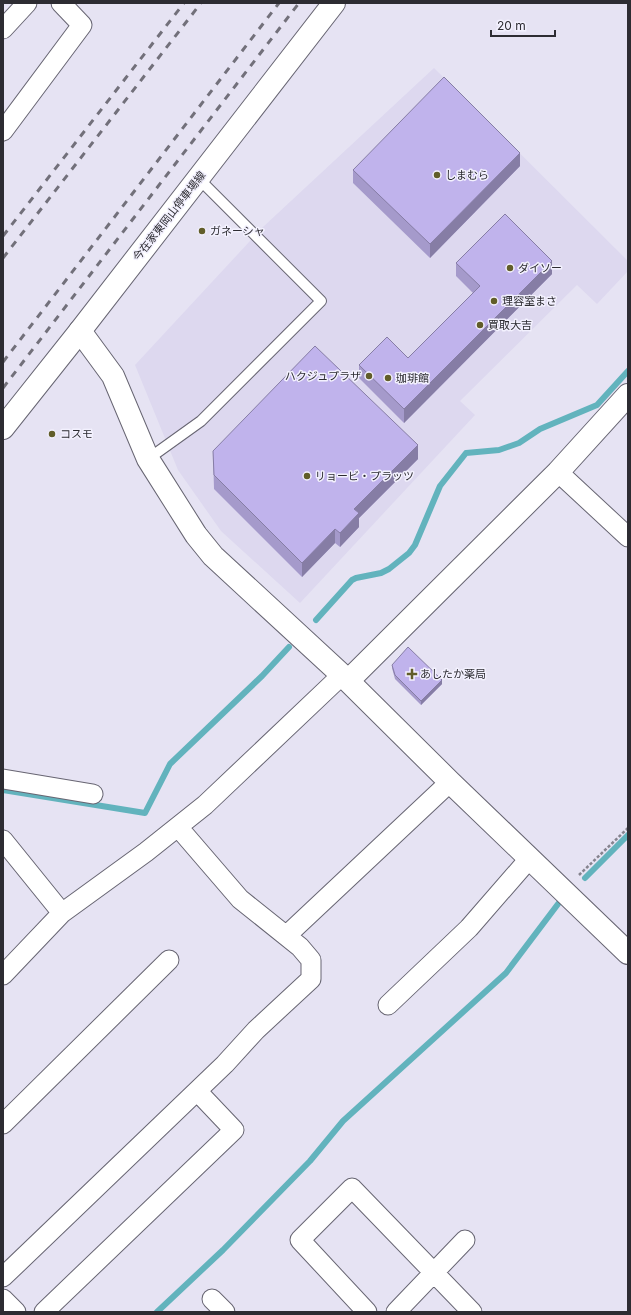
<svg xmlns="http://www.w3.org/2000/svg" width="631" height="1315" viewBox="0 0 631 1315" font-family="Inter,'Noto Sans JP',sans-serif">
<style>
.built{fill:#ddd8ef}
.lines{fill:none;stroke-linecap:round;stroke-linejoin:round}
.stream{stroke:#62b3bd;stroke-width:6}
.service-casing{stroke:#676572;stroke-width:12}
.minor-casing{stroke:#676572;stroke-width:21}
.tertiary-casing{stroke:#676572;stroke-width:24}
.secondary-casing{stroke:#676572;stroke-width:24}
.path{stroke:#85838e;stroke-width:2.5;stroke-dasharray:3 2;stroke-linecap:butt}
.service{stroke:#fff;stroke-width:10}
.minor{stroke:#fff;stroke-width:19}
.tertiary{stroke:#fff;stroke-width:22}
.secondary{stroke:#fff;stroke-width:22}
.rail{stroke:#72707a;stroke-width:3;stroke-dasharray:7 7;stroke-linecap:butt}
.wall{fill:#a59acb}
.shaded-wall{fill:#867da5}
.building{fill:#c0b3ec;stroke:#867da5}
.poi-dot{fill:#615d29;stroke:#f3f1fe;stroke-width:1.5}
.labels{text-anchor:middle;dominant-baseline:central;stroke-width:3;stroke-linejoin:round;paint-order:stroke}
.poi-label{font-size:11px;fill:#2d2c32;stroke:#f3f1fe;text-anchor:start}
.street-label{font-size:11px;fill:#2d2c32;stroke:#f3f1fe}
</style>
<rect width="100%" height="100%" fill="#e6e3f3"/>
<path class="built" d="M434 68 628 261V271L597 304 577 285 460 401 475 415 300 603 221 531 178 470 135 365 263 227Z"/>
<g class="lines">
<path class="stream" d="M316 620 352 580 356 578 381 573 389 569 409 553 415 545 440 486 466 453 499 450 519 443 540 429 597 405 628 371
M3 790 145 813 170 764 262 676 289 647
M585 878 628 835
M157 1312 223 1250 310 1161 343 1121 506 973 558 904"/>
<defs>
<path id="service" d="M148 459 201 421 321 301 198 178"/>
<path id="minor" d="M3 29 27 3
M3 131 82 25 61 3
M558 472 628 537
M3 779 93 794
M3 840 62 913
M286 936 450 782
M3 975 62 913 146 852 205 805 342 675
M388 1005 469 928 529 859
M3 1124 169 960
M3 1277 225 1064 256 1030 311 979V960L300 947 240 899 178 827
M3 1299 16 1312
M212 1299 225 1312
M44 1312 234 1130 197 1091
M367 1312 300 1240 352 1188 472 1312
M396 1312 465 1240"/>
<path id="tertiary" d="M80 331 113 376 148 459 196 535 213 556 342 675 450 782 628 953
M348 681 558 472 628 395"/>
<path id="secondary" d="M3 428 80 331 334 3"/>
</defs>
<use href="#service" class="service-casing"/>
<use href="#minor" class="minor-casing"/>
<use href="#tertiary" class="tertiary-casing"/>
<use href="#secondary" class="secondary-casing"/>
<path class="path" d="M579 875 628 828"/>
<use href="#service" class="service"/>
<use href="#minor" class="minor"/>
<use href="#tertiary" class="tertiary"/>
<use href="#secondary" class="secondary"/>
<path class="rail" d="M3 236 184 3
M3 258 201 3
M3 362 279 3
M3 388 299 3"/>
</g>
<path class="wall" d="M520 166 430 258 353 183V170Z
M456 263 552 274 404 423 359 378V365L408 358 473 293 456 276Z
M213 451 418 459 359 518V527L340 547 335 543 302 577 214 489Z
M392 665 442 684 421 705 395 679 392 668Z"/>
<path class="shaded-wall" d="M520 153V166L430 258V244Z
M552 261V274L404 423V409Z
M418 445V459L359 518V527L340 547V533L354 509Z
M335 529V543L302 577V563Z
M442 680V684L421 705V701Z"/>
<path class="building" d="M444 77 520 153 430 244 353 170Z
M505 214 552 261 404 409 359 365 387 337 408 358 480 286 456 263Z
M315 346 418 445 354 509 359 513 340 533 335 529 302 563 214 475 213 451Z
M408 647 442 680 421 701 395 675 392 665Z"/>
<g class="poi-dot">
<circle cx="437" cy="175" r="4"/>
<circle cx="202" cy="231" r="4"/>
<circle cx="510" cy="268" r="4"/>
<circle cx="494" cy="301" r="4"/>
<circle cx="480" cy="325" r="4"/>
<circle cx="369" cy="376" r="4"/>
<circle cx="388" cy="378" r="4"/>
<circle cx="52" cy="434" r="4"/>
<circle cx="307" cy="476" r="4"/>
<path d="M410 668h4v4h4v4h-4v4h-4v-4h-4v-4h4z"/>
</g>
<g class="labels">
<g class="poi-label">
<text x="445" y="175">しまむら</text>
<text x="210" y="231">ガネーシャ</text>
<text x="518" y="268">ダイソー</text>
<text x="502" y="301">理容室まさ</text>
<text x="488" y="325">買取大吉</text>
<text x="361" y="376" text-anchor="end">ハクジュプラザ</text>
<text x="396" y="378">珈琲館</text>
<text x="60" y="434">コスモ</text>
<text x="315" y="476">リョービ・プラッツ</text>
<text x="420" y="674">あしたか薬局</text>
</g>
<g class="street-label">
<text transform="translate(169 216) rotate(-52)">今在家東岡山停車場線</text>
</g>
</g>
<rect width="631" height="1315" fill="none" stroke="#2d2c32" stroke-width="8"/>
<path d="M491 30v6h64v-6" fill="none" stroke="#2d2c32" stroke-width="2"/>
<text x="497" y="30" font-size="12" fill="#2d2c32" stroke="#f3f1fe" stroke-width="3" paint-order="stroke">20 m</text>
</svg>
